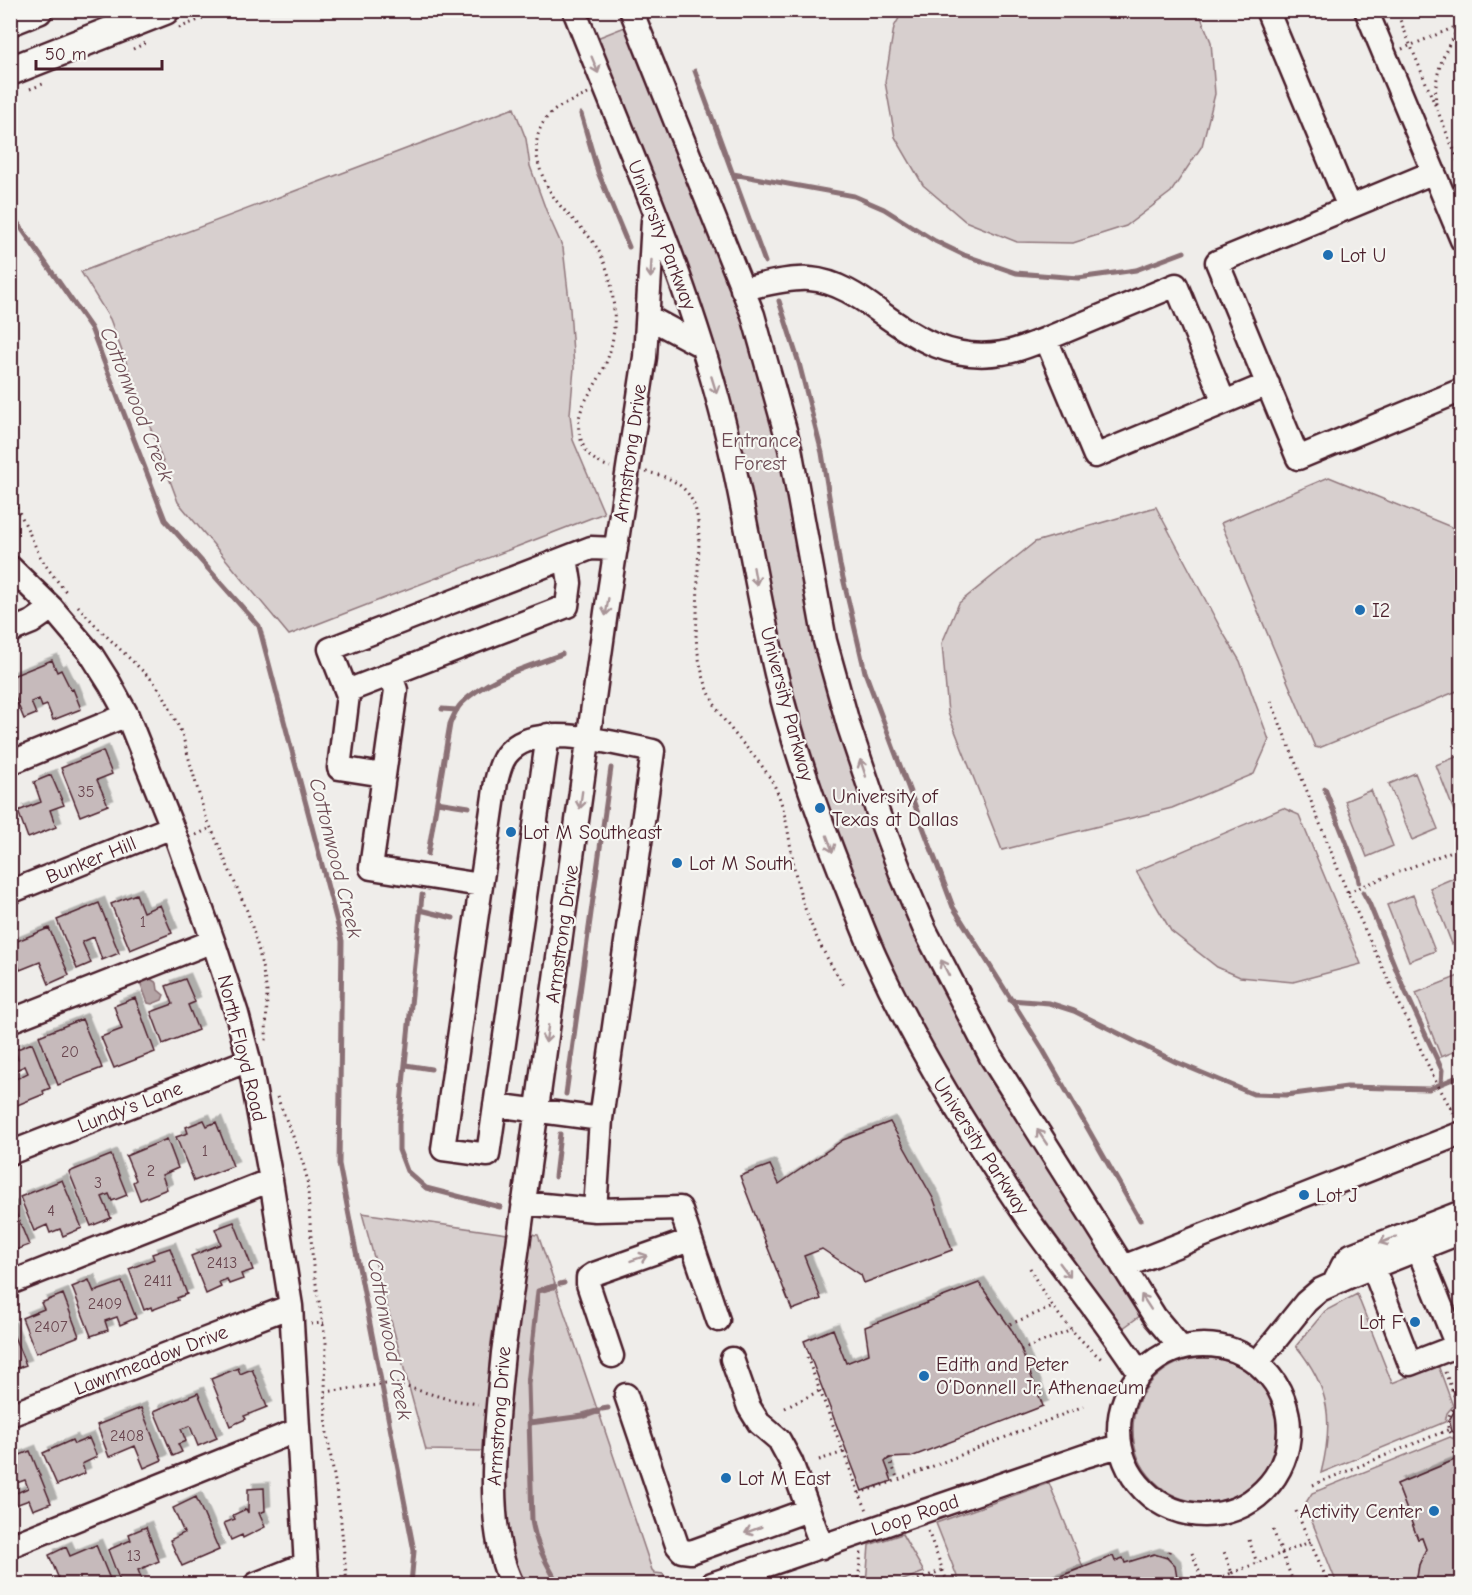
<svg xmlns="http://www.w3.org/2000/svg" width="1472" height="1595" viewBox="0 0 1472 1595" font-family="'Comic Neue',sans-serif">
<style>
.green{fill:#d7cfce;stroke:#90777c;stroke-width:1.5}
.water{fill:#b4a4a5;stroke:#8a6f74;stroke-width:1.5}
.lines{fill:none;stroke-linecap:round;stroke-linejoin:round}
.stream{stroke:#8a6f74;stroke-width:5}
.building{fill:#c6babb;stroke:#4a1f2b;stroke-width:1.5;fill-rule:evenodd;filter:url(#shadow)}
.minor-casing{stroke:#4a1f2b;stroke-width:27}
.major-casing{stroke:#4a1f2b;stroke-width:33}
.path{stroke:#4a1f2b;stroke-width:3;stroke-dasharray:1.5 4.5;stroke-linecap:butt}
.minor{stroke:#f6f6f2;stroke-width:22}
.major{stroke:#f6f6f2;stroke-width:28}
.oneway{stroke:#a99598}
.poi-dot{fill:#1f6fb2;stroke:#f6f6f2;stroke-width:2}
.labels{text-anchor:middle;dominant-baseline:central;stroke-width:4.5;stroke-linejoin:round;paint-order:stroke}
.number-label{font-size:16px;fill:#69464f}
.street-label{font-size:20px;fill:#4a1f2b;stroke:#f6f6f2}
.poi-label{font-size:20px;fill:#4a1f2b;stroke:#f6f6f2;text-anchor:start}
.park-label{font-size:20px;fill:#6d4b54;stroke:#f6f6f2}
.water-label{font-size:21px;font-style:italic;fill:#6f4e56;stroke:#f6f6f2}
</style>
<defs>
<filter id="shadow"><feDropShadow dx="5.5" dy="-5.5" stdDeviation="0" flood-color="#0004"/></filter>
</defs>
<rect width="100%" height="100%" fill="#efedea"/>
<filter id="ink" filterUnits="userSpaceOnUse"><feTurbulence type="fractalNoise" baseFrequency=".0167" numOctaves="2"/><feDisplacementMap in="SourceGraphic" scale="12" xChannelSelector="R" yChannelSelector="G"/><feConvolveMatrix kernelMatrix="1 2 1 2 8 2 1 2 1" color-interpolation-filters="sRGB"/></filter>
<g filter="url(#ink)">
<path class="green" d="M1198 10 1211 42 1215 94 1202 146 1171 192 1126 226 1073 243 1017 242 965 221 923 185 895 137 885 82 894 27 903 11Z
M630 25 742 312 915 934 1144 1313 1123 1328 973 1121 914 1017 868 918 808 763 778 643 742 466 597 38Z
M514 108 526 139 530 166 546 210 563 248 570 309 574 368 570 414 573 440 604 513 289 635 178 502 110 319 81 272Z
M1329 477 1461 531 1462 689 1319 748 1315 747 1221 523Z
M1156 507 1222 631 1240 661 1269 740 1254 774 1172 808 1002 850 948 713 942 643 959 603 1035 542Z
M1461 755 1462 820 1458 821 1436 765Z
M1415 773 1438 829 1412 840 1389 784Z
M1371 790 1393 846 1367 857 1345 801Z
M1283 808 1299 815 1361 964 1293 982 1240 977 1217 967 1171 931 1136 871Z
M1456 877 1461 890V940L1452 944 1430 888Z
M1413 895 1435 951 1409 961 1387 905Z
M1461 975V1049L1441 1057 1416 993Z
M362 1213 507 1234 491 1342 483 1451 426 1450Z
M527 1234 538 1235 555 1284 541 1288 542 1292 556 1288 597 1409 583 1413 585 1418 599 1413 652 1570 655 1573 663 1574 667 1584H522L505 1534 503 1494 509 1385Z
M1357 1294 1392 1383 1438 1365 1453 1406 1447 1413 1445 1422 1321 1473C1334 1422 1330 1387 1296 1346L1325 1311Z
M1133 1430a72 72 0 1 1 144 0a72 72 0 1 1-144 0Z
M1450 1437 1461 1442V1457L1397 1484 1418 1539 1422 1538 1426 1549 1419 1565 1416 1584H1337L1305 1504 1312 1493Z
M1049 1483 1083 1567 1039 1584H960L936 1523Z
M902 1534 924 1572 893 1584H866L869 1545Z"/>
<path class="water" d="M149 978 157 983 158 990 164 995 162 1000 152 1004 148 1003 140 982Z"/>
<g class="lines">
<path class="stream" d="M695 71 765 262
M581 114 598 172 629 247
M733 174 854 196 884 209 935 241 964 255 1016 273 1078 278 1136 270 1184 252
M10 212 91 328 165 520 259 626 342 941 339 1164 414 1551 411 1584
M779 301 799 363 822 453 840 565 865 672 953 907 1043 1050 1140 1220
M442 709 457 710
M1325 789 1357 870 1359 882
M437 802 469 807
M428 854 450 724C453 717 456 709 461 704 488 677 528 667 562 654
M1363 892 1369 903 1402 984 1442 1070 1441 1083
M422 895 399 1124V1150L407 1171 426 1188 500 1207
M420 910 453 918
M1010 1000 1049 1003 1074 1011 1176 1062 1253 1094 1286 1095 1347 1087 1429 1089 1462 1075
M406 1065 431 1069
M566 1094 611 768
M555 1177 560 1134
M560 1284 564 1283
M555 1286 538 1291 528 1384 532 1520C536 1546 546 1562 558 1584
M602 1409 608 1408
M530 1423 583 1416 598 1411"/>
</g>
<path class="building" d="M52 660 57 672 61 670 71 690 73 689 81 709 53 720 47 705 42 707 39 699 31 702 36 714 24 719 10 685V677Z
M103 751 112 774 97 780 108 805 80 816 61 768Z
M51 775 64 805 50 810 56 827 28 838 18 811 41 802 34 782Z
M136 894 143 912 160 905 172 933 130 950 111 904Z
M99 903 119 953 102 960 94 937 82 942 91 963 77 969 57 920Z
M49 928 69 975 49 984 40 962 20 970 10 944Z
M185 979 195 1002 188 1005 198 1030 163 1044 151 1012 173 1004 166 986Z
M135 998 155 1052 114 1068 101 1037 122 1029 114 1006Z
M82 1019 102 1068 58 1085 39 1036Z
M32 1043 50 1088 43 1091 44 1094 15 1106 14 1103 10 1104V1062L18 1059 15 1050ZM25 1066 28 1073 14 1080 11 1072Z
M204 1120 207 1126 216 1122 233 1166 194 1181 176 1137 188 1133 186 1127Z
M890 1122 934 1200 952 1250 864 1283 861 1275 822 1249 804 1256 821 1299 792 1310 740 1176 770 1165 779 1184 843 1140Z
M167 1139 178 1168 162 1175 167 1189 140 1200 133 1182 136 1180 126 1156Z
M111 1155 127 1195 112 1201 109 1194 102 1197 111 1218 91 1226 69 1172Z
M62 1180 82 1228 63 1236 60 1229 50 1233 47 1225 34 1231 20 1197Z
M13 1206 29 1245 10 1252V1207Z
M234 1222 253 1270 241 1274 243 1279 229 1284 227 1279 219 1282 221 1287 206 1294 191 1256 221 1244 215 1229Z
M170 1248 187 1294 177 1298 178 1300 152 1310 151 1307 144 1310 129 1269 154 1259 152 1254Z
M89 1280 94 1292 122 1282 136 1318 120 1325 117 1317 105 1321 108 1330 91 1336 72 1287Z
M979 1283 1011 1329 1020 1347 1043 1406 911 1457 889 1458 885 1462 892 1481 862 1491 804 1341 833 1329 846 1363 869 1354 865 1327Z
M63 1294 79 1336 36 1353 22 1318 44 1309 41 1303Z
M10 1327 26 1365 12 1370 10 1367Z
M238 1368 240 1374 252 1369 267 1407 244 1416 246 1419 230 1426 211 1379Z
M198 1393 217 1438 198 1446 190 1426 181 1429 186 1441 178 1444 182 1452 173 1456 154 1411Z
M1462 1406V1438L1452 1431 1449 1420 1455 1410Z
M141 1408 162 1460 144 1468 135 1446 109 1457 97 1425Z
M89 1438 97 1457 82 1464 85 1473 57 1485 43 1453 72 1440 74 1444Z
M30 1451 51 1503 33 1510 29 1500 10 1507V1459ZM25 1480 28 1488 14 1494 11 1485Z
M1462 1457V1584H1416L1419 1565 1426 1549 1422 1538 1418 1539 1397 1484Z
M264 1488 265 1511 259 1513 265 1527 243 1538 242 1535 231 1540 224 1523 235 1519 233 1515 246 1509 248 1513V1489Z
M196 1497 219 1550 182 1566 170 1540 184 1533 173 1508Z
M146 1527 159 1561 138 1570 142 1580 132 1584H121L108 1550 131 1540 129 1534Z
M96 1545 112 1584H61L49 1555 66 1547 70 1556Z
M1154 1554 1167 1558 1175 1566 1178 1584H1040L1113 1556 1115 1561 1123 1558 1125 1563Z"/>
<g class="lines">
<defs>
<path id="minor" d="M574 10C624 137 681 264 717 396 743 491 755 587 778 682 795 753 820 821 847 888 856 911 865 934 875 957 918 1051 972 1137 1030 1222 1066 1273 1106 1321 1140 1374
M631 10 753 315 790 448 825 641 849 727 878 813 902 876 925 930 991 1057 1155 1317 1181 1348
M1267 10 1349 207
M1366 10 1462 240
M1434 172 1217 262 1298 458 1462 390
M742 289C762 285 791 277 810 279 836 281 860 297 880 312 918 340 953 361 1002 353 1017 351 1032 344 1046 339L1095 456 1268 384
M648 317 702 346
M1046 339 1176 285 1224 402
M10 567 52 608 91 654 110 684 127 715 178 842 213 941 237 1014 249 1060 271 1180 291 1306 307 1584
M10 631 32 622 52 608
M390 674 396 690 371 868 481 885
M347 691 567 606 570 583 566 558
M548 735 488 1155 443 1149 496 782C499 770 502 757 512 749 541 722 616 744 653 751L601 1119 595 1210
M10 763 127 715
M384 775 339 768 348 695 330 649 591 548 616 549
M10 892 172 827
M10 1021 213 941
M495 1105 601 1119
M10 1153 249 1060
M523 1203 595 1210 680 1208 718 1320
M1123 1267 1462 1133
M1373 1267 1410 1364 1457 1346 1418 1249
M10 1283 271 1180
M1334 1283 1343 1265 1351 1255 1462 1212
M1119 1430a85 85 0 1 1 170 0a85 85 0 1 1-170 0Z
M612 1356 588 1284V1278L594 1274 690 1240
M732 1359 749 1407 759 1423 779 1440 791 1462 822 1547
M1257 1363 1306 1302 1320 1290 1353 1275 1462 1232
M626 1395 677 1545 682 1551 691 1552 808 1510
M10 1415 291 1306
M10 1546 298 1430
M256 1584 306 1564
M512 1584C482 1525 497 1418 503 1353L606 612 645 357 653 221
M712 1584 1085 1456 1119 1446"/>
<path id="major" d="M10 21 38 10
M10 71 165 10"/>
</defs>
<use href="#minor" class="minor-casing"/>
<use href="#major" class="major-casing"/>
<path class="path" d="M1398 15 1462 170
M179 28 223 10
M133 49 146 43
M1402 49 1460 25
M30 89 43 84
M588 94C577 99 565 103 555 110 523 134 538 177 558 203 570 218 587 231 597 248 606 263 612 282 613 300 616 321 614 343 606 363 595 393 568 410 583 445 587 456 599 464 610 467
M1436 104C1433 74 1445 48 1461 25
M646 472C704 482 700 521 698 567 698 591 697 614 696 637 699 671 709 702 731 729 747 750 763 763 775 787 788 815 789 843 795 872 804 915 821 952 846 988
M10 497C23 516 30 536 40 556 48 570 58 582 68 594
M78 606 97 627 153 681 164 696 182 734 204 812 248 913 259 951 267 992 266 1041
M1271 701 1346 889 1434 1078 1455 1116
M196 835 211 828
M1348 892 1462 847
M277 1097 301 1156 307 1178 313 1266 326 1343 325 1392 327 1434 340 1512 347 1584
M1451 1108 1462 1104
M1030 1268C1047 1304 1073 1335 1104 1361
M311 1324 324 1323
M1010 1324 1053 1307
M1021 1350 1072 1330
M807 1357 859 1493 867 1510
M1445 1372 1458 1405C1444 1415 1443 1434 1462 1440
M1452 1390 1462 1386
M325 1392 393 1383 448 1399 478 1404
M785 1408 823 1389
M889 1458 898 1480
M819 1460 844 1452
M1313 1485 1450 1429
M859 1493 898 1480 1084 1406
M1296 1511 1329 1584
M1273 1530 1282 1553 1312 1541
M928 1531 948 1584
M1249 1540 1257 1563
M1192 1553 1204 1584 1232 1573 1223 1549
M1167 1558 1170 1549
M858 1584 861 1552
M907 1584 943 1570
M1237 1584 1232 1573 1282 1553 1294 1584"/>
<use href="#minor" class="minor"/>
<use href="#major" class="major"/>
</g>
<defs><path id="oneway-shaft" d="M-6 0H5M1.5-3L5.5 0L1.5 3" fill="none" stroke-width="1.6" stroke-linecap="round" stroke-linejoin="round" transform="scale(1.5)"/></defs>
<g class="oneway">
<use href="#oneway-shaft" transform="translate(595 65) rotate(68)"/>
<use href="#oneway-shaft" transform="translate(651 269) rotate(93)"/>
<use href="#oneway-shaft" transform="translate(714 385) rotate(73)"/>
<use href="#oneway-shaft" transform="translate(755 576) rotate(80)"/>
<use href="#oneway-shaft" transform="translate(607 607) rotate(99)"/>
<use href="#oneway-shaft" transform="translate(863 768) rotate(-109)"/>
<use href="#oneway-shaft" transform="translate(581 800) rotate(98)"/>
<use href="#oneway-shaft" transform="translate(830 844) rotate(70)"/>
<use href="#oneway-shaft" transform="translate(945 968) rotate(-117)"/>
<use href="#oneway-shaft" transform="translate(547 1034) rotate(98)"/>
<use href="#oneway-shaft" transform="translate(1042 1137) rotate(-124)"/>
<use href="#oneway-shaft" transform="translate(1388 1240) rotate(158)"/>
<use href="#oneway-shaft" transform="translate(639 1258) rotate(-19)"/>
<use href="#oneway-shaft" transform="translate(1065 1270) rotate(53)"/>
<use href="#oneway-shaft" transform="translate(1146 1302) rotate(-123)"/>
<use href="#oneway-shaft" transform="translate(753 1530) rotate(160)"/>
</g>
</g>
<g class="poi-dot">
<circle cx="1328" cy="255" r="6"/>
<circle cx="1360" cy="610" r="6"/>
<circle cx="820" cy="808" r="6"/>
<circle cx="511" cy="832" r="6"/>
<circle cx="677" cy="863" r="6"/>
<circle cx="1304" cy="1195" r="6"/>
<circle cx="1415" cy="1322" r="6"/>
<circle cx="924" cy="1376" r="6"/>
<circle cx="726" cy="1478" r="6"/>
<circle cx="1434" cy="1511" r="6"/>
</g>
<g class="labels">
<g class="number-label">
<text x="86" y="792">35</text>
<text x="143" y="922">1</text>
<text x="70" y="1052">20</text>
<text x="205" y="1151">1</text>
<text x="151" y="1171">2</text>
<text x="98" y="1183">3</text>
<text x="51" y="1211">4</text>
<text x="222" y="1263">2413</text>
<text x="158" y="1281">2411</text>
<text x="105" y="1304">2409</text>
<text x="51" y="1327">2407</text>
<text x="127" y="1436">2408</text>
<text x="134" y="1556">13</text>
</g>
<g class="street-label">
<text transform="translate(662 235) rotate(69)">University Parkway</text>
<text transform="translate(630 453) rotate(-82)">Armstrong Drive</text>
<text transform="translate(787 704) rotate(75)">University Parkway</text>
<text transform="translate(91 860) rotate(-22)">Bunker Hill</text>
<text transform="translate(562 934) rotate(-82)">Armstrong Drive</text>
<text transform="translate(242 1048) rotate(76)">North Floyd Road</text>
<text transform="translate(130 1107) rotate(-21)">Lundy's Lane</text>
<text transform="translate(981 1146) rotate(57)">University Parkway</text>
<text transform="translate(151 1360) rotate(-21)">Lawnmeadow Drive</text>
<text transform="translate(499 1416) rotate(-86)">Armstrong Drive</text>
<text transform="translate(915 1515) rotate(-19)">Loop Road</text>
</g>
<g class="poi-label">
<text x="1340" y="255">Lot U</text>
<text x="1372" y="610">I2</text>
<text x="832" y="796">University of<tspan x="832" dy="23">Texas at Dallas</tspan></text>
<text x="523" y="832">Lot M Southeast</text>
<text x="689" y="863">Lot M South</text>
<text x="1316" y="1195">Lot J</text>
<text x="1403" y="1322" text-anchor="end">Lot F</text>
<text x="936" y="1364">Edith and Peter<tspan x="936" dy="23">O’Donnell Jr. Athenaeum</tspan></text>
<text x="738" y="1478">Lot M East</text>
<text x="1422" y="1511" text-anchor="end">Activity Center</text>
</g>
<g class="park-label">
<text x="760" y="440">Entrance<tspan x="760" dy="23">Forest</tspan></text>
</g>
<g class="water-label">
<text transform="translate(137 404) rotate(68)">Cottonwood Creek</text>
<text transform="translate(336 858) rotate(76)">Cottonwood Creek</text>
<text transform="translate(390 1339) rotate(79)">Cottonwood Creek</text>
</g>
</g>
<rect width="1472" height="1595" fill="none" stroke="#f6f6f2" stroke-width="36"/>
<rect x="18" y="18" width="1436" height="1559" fill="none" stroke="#4a1f2b" stroke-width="2" filter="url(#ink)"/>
<path d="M36 60v9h126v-9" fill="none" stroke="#4a1f2b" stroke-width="3"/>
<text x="45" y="60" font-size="18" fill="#4a1f2b" stroke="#f6f6f2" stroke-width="4.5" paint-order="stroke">50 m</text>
</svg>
